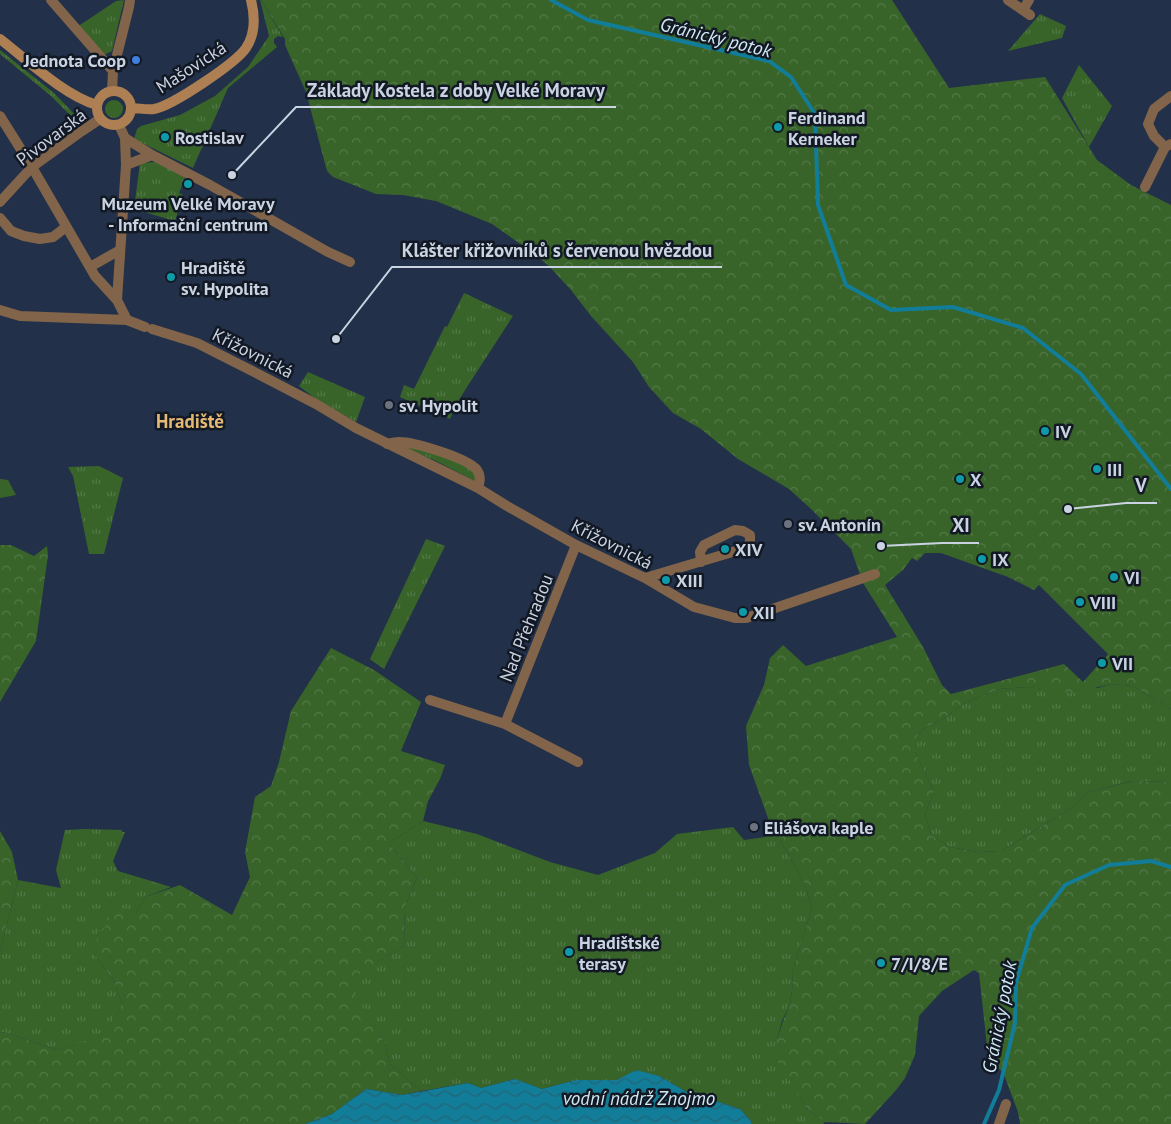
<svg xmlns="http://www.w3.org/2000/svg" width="1171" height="1124" viewBox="0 0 1171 1124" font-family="'PT Sans',sans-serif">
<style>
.grass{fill:url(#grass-tufts)}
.forest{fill:url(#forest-crowns);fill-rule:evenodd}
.water{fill:url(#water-waves)}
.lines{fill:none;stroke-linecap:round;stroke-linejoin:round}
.stream{stroke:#127d99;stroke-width:4}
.street{stroke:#816449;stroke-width:10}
.secondary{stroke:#ad7f53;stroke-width:10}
.shop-dot{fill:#3f7fe0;stroke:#121924;stroke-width:2}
.culture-dot{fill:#0f9aa8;stroke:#121924;stroke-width:2}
.worship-dot{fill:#6b7280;stroke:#121924;stroke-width:2}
.labels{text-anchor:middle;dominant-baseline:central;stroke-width:5;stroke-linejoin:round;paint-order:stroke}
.poi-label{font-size:18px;font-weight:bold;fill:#c9d3e2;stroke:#121924;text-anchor:start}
.street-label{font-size:18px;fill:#c9d3e2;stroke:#121924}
.water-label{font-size:19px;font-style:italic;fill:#d0e9f3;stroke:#121924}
.neighbourhood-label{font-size:19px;font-weight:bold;fill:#e4b975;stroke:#121924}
.leader{fill:none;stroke:#c9d3e2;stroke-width:2}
.callout-dot{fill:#c9d3e2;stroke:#121924;stroke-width:2}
.callout-label{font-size:19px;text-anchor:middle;font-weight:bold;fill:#c9d3e2;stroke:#121924;stroke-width:5;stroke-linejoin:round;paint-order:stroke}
</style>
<defs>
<pattern id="grass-tufts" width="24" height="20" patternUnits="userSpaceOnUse" patternTransform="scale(1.25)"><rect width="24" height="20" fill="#386429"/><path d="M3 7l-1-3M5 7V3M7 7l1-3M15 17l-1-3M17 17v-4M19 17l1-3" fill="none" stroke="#537948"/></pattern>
<pattern id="forest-crowns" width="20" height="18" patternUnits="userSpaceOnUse" patternTransform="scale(1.25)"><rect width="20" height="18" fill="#386429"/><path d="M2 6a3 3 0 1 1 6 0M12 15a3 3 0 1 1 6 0" fill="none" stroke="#537948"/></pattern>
<pattern id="water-waves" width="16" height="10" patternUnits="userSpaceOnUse" patternTransform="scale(1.25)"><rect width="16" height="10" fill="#127d99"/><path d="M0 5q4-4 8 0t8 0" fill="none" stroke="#236477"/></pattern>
</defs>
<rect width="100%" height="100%" fill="#223149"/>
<path class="grass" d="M124 0 112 51 104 55 77 27 116 1Z
M260 0H261L283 37 278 36 274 39V43L277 47 228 88 193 168 134 139 137 129 141 126 180 115 215 96 248 67 269 36Z
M1040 14 1066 26 1062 38 1008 51Z
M0 50 54 93 81 121 79 124 51 96 0 54Z
M1079 65 1112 106 1089 147 1062 98Z
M105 109a9 9 0 1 1 18 0a9 9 0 1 1-18 0Z
M156 162 178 172 185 178 179 193 183 195 175 221 134 209 140 163Z
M464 293 513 316 467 387 454 408 450 419 400 397 404 385 414 389 445 326 447 327Z
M308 372 365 397 356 422 316 399 299 386Z
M399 445 410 446 464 464 476 474 475 481 436 461Z
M99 466 123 478 104 554H89L73 476 68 467Z
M426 539 445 546 384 669 371 660 370 659Z
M1111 684 1133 686 1171 709V782L1132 781 1089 792 1070 809 1001 851 977 852 950 847 931 835 925 814 934 792 915 752V740L920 732 928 726 943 719 963 704 999 689 1027 687 1046 689 1098 688Z
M768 818 804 883 812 908 792 973 793 983 790 1004 782 1021 777 1039 799 1096 807 1109 825 1122 823 1124H752L750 1120 740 1109 685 1091 659 1076 636 1071 617 1080H576L542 1089 515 1079 481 1088 468 1083 421 1091 390 1064 385 1043 346 982 405 945 404 909 417 878 389 843 423 821 477 834 550 862 598 875 655 853 677 834 733 827 744 840 765 837Z
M85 829 122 830V832H125L113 861 118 871 171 887 145 897 136 914 106 926 95 955 114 981 122 1003 106 1035 57 1050 7 1033 0 1032V952L18 880 61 888 56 870 65 830Z"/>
<path class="forest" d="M261 0H892L949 88 1045 77 1097 160 1131 185 1171 205V709L1133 686 1111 684 1074 693 1027 687 999 689 963 704 943 719 928 726 920 732 915 740V752L934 792 925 814 931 835 950 847 977 852 1001 851 1070 809 1089 792 1133 781 1171 782V1124H1020L1018 1112 1003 1072 992 1064 987 1046 979 973 974 970 942 991 919 1016 915 1055 905 1078 897 1089 865 1124 825 1122 807 1109 776 1059 777 1039 783 1021 790 1004 793 983 792 973 812 908 804 883 768 818 749 765 746 726 764 685 770 658 783 645 806 666 897 637 863 583 851 549 810 508 789 489 738 459 701 429 673 413 649 387 633 362 591 316 571 290 548 265 531 252 532 250 530 251 492 224 436 201 403 195 376 194 333 177 327 171 306 92 285 45V39ZM925 553H941L1008 577 1034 590 1039 585 1108 654 1103 662 1101 658 1100 663 1083 682 1064 664 951 694 942 685 923 647 885 585 903 570 912 558 917 561Z
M0 479 8 480 16 495 0 498Z
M0 545H11L34 556 47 546 48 555 36 641 0 702Z
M331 648 374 670 421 702 401 751 445 765 440 779 428 801 423 821 389 843 417 878 404 909 405 945 347 982 385 1043 390 1064 421 1091 402 1095 366 1089 332 1114 305 1124H0V1032L7 1033 57 1050 106 1034 122 1003 114 981 95 955 98 932 106 926 113 905 136 914 145 897 180 885 232 915 250 877 245 852 255 797 271 786 279 762 291 711Z
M0 831 12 852 18 880 0 952Z"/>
<path class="water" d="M636 1070 659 1076 685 1091 740 1109 750 1120 752 1124H305L332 1114 366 1089 402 1095 468 1083 481 1088 515 1079 542 1089 576 1080H617Z"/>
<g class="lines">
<path class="stream" d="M551 0 588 20 769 61 791 77 815 114 818 205 846 285 891 310 953 307 1023 328 1081 374 1171 489
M984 1124 999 1090 1015 1023 1016 983 1032 928 1065 885 1109 865 1151 861 1171 867"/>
<path class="street" d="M51 0 113 71 112 91
M1008 0 1030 15
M1023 10 1029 0
M113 71 129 7 130 0
M0 116 32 167 95 276 117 300
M119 125 125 138 126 165 117 300 127 320
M125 138 152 155
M1165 147 1154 136 1148 124 1154 109 1171 96
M126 165 152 155 210 185 328 252 350 262
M1145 187 1165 147 1171 144
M0 202 32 167 82 131 100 119
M0 218 11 231 24 236 40 239 53 237 66 227
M90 267 120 250
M0 310 20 316 127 320 145 327
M152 329 197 343 260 375 316 404 356 428 478 488 507 506 576 545 645 578 694 607 735 618H746L875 574
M387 444C391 443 395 442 399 442 414 442 468 458 477 470 481 476 480 481 478 488
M645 578 746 548 750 542V535L743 531 735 530 704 545 700 552 701 562
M430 700 505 724 578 762
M505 724 576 545
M999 1124 1006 1104"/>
<path class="secondary" d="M0 39C27 60 65 96 97 105
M97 108a17 17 0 1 1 34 0a17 17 0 1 1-34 0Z
M131 108C138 108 147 110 154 109 172 106 236 63 246 48 256 33 255 16 251 0"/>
</g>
<circle class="shop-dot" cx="136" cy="60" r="5"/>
<g class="culture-dot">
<circle cx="778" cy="127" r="5"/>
<circle cx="165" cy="137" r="5"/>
<circle cx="188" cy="184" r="5"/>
<circle cx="171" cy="277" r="5"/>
<circle cx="1045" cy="431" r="5"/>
<circle cx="1097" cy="469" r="5"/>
<circle cx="960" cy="479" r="5"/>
<circle cx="725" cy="549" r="5"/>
<circle cx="982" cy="559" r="5"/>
<circle cx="1114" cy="577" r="5"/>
<circle cx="666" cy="580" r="5"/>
<circle cx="1080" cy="602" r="5"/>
<circle cx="743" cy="612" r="5"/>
<circle cx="1102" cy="663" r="5"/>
<circle cx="569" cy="952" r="5"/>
<circle cx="881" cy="963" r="5"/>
</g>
<g class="worship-dot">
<circle cx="389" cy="405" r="5"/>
<circle cx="788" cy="524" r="5"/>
<circle cx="754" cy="827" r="5"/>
</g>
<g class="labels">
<g class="poi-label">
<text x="126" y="60" text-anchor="end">Jednota Coop</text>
<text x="788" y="117">Ferdinand<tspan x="788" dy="21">Kerneker</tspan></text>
<text x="175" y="137">Rostislav</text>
<text x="188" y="203" text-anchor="middle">Muzeum Velké Moravy<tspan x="188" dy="21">- Informační centrum</tspan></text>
<text x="181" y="267">Hradiště<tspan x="181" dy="21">sv. Hypolita</tspan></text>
<text x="399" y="405">sv. Hypolit</text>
<text x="1055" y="431">IV</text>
<text x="1107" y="469">III</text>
<text x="970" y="479">X</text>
<text x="798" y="524">sv. Antonín</text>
<text x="735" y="549">XIV</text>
<text x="992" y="559">IX</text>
<text x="1124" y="577">VI</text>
<text x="676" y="580">XIII</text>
<text x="1090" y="602">VIII</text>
<text x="753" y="612">XII</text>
<text x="1112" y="663">VII</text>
<text x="764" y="827">Eliášova kaple</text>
<text x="579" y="942">Hradištské<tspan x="579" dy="21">terasy</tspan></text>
<text x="891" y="963">7/I/8/E</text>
</g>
<g class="street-label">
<text transform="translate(191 67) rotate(-33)">Mašovická</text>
<text transform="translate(51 137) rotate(-37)">Pivovarská</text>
<text transform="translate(253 353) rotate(27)">Křížovnická</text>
<text transform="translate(612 544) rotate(27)">Křížovnická</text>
<text transform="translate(526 628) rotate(-68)">Nad Přehradou</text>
</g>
<g class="water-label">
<text transform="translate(716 37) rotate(14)">Gránický potok</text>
<text transform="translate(999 1017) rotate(-79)">Gránický potok</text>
<text x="639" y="1098">vodní nádrž Znojmo</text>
</g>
<g class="neighbourhood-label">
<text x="190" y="421">Hradiště</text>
</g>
</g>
<path class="leader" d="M232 175L296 107H616M336 339L392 267H722M1068 509L1126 503H1157M881 546L942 543H979"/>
<g class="callout-dot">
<circle cx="232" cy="175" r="5"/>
<circle cx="336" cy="339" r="5"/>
<circle cx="1068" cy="509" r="5"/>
<circle cx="881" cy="546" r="5"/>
</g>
<g class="callout-label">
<text x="456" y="97">Základy Kostela z doby Velké Moravy</text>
<text x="557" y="257">Klášter křižovníků s červenou hvězdou</text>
<text x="1141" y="492">V</text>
<text x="961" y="532">XI</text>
</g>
</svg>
